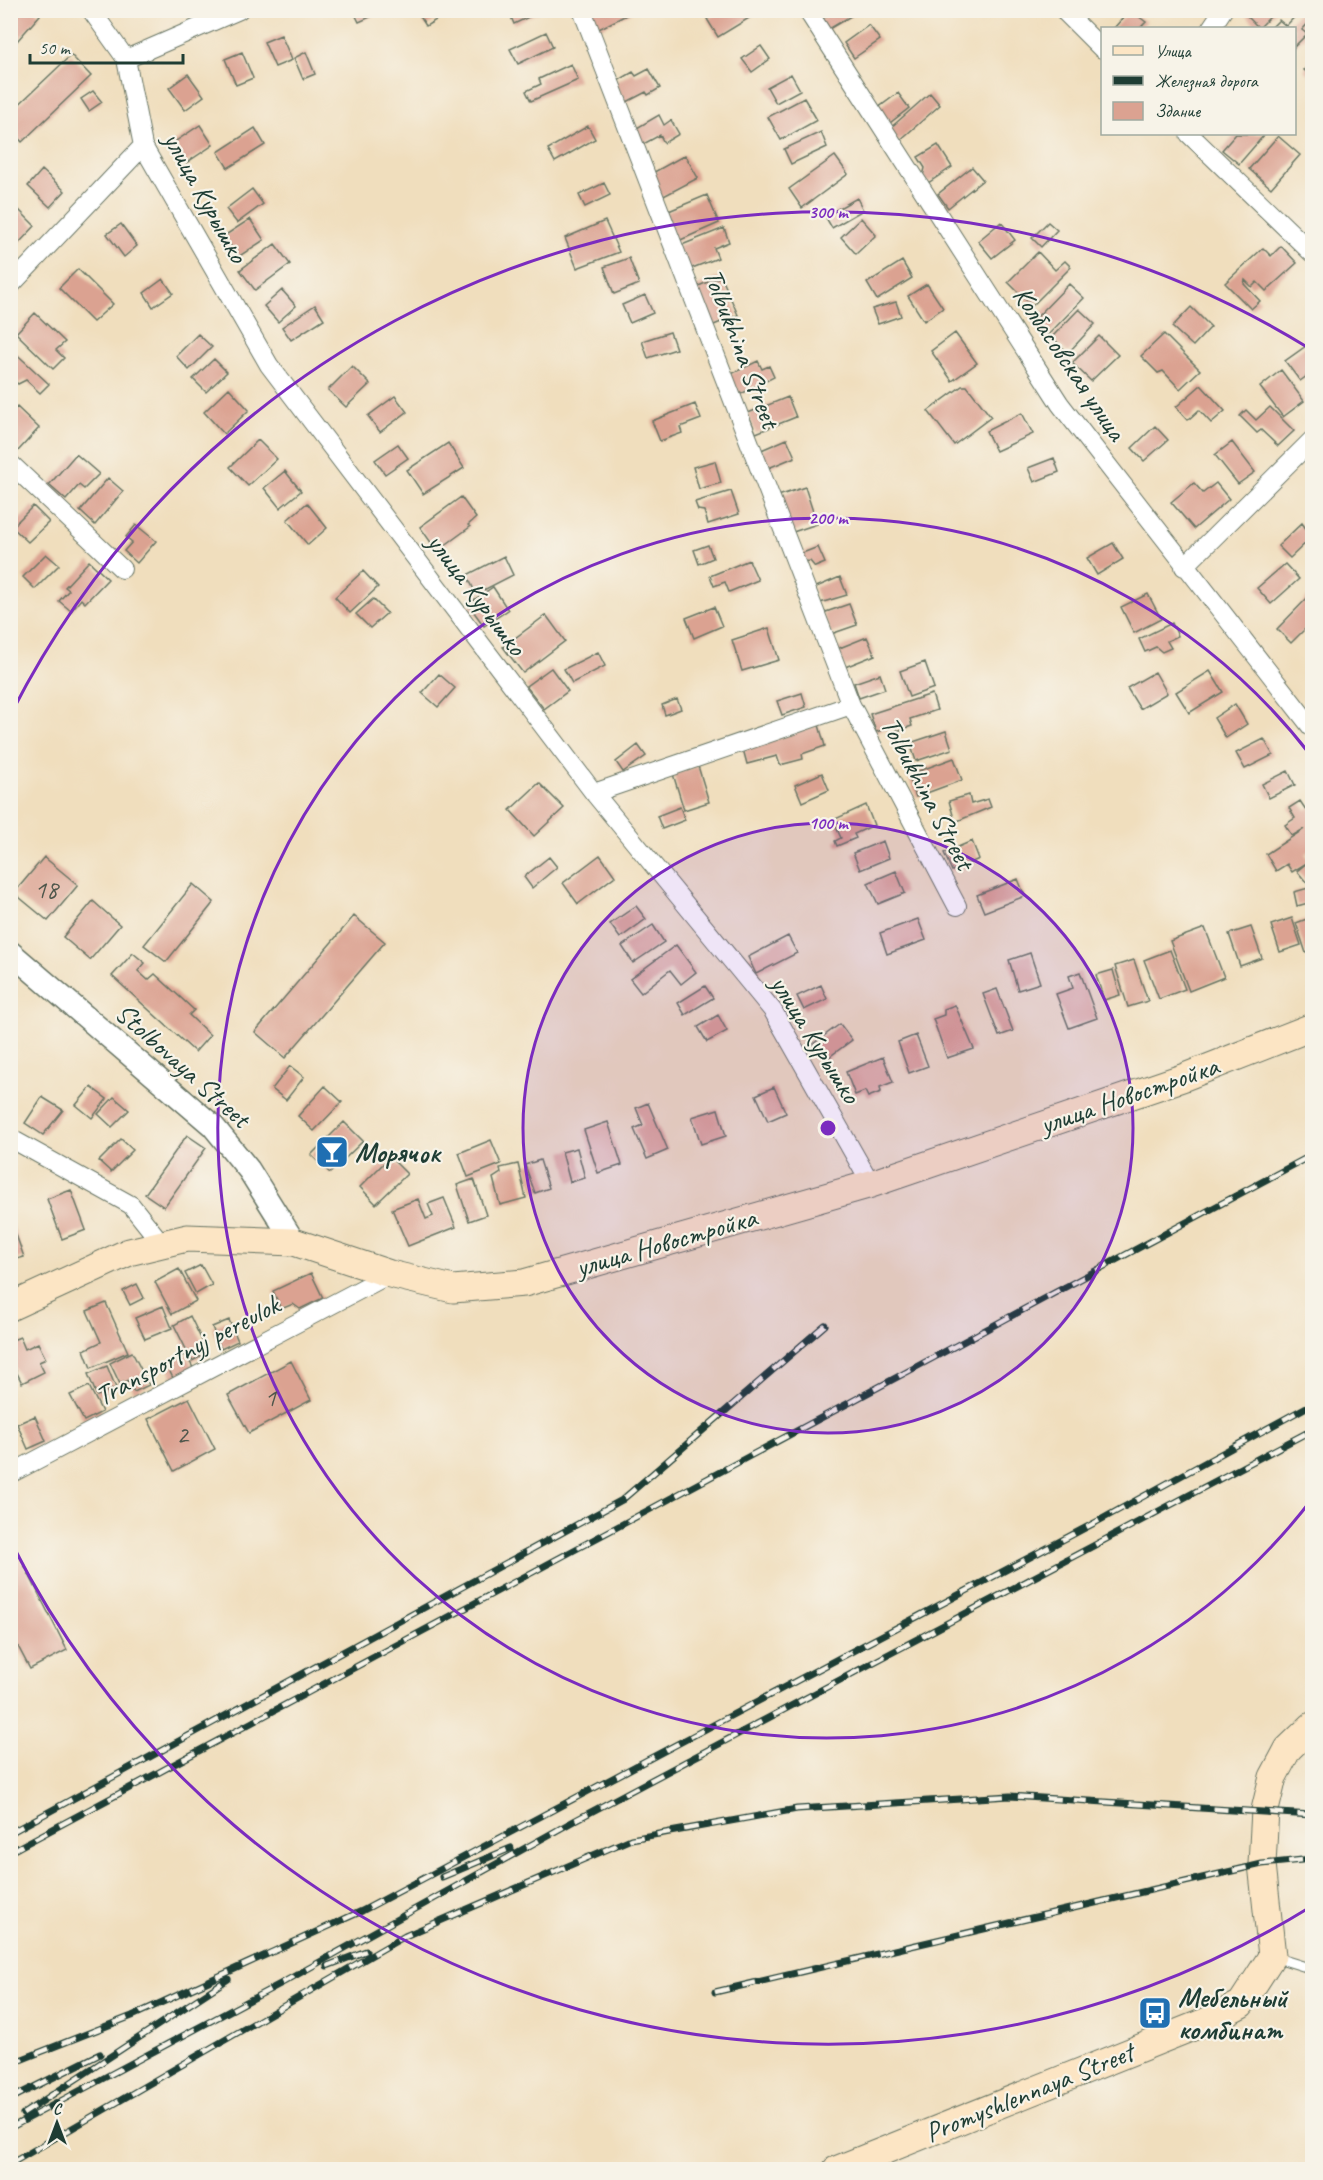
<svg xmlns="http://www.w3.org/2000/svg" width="1323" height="2180" viewBox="0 0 1323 2180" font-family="Caveat,sans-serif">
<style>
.building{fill:#dba291}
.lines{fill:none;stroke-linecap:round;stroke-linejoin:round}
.service-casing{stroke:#687564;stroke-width:11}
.minor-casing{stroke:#687564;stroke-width:20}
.tertiary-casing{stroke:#687564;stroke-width:25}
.secondary-casing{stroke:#687564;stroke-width:29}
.service{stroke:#fff;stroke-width:9}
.minor{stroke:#fff;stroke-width:18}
.tertiary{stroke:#fff;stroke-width:22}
.secondary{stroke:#fce5c4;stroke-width:27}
.rail-casing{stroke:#1f3d34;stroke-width:7}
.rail{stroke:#f7f3e8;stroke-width:4.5;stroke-dasharray:14;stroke-linecap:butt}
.ring{fill:none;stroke:#7b2cbf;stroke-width:3}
.labels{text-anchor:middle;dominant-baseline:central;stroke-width:4.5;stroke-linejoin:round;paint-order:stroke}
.number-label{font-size:26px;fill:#4e564b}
.street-label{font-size:28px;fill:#1f3d34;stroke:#f7f3e8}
.poi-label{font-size:28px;font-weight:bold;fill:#1f3d34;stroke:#f7f3e8;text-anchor:start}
.centre{fill:#7b2cbf;stroke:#f7f3e8;stroke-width:3}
.ring-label{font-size:18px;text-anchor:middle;font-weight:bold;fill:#7b2cbf;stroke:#f7f3e8;stroke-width:4.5;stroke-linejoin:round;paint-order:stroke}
</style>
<rect width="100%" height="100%" fill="#f7f3e8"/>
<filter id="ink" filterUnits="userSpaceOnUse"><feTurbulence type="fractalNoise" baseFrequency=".0167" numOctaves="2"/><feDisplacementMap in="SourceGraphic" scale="12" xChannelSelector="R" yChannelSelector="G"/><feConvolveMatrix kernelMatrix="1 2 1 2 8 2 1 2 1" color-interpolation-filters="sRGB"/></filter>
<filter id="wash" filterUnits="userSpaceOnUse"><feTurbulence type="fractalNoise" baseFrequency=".008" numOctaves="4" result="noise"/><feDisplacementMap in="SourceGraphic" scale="24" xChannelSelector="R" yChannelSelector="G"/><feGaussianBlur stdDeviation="1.35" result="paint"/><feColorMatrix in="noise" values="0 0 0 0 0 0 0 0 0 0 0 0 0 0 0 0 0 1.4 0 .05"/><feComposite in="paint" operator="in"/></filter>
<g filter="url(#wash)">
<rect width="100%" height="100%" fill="#f0debd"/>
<g id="blocks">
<path class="building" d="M12 10H35L40 15 10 49Z
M353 10H375L377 14 359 22Z
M416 10H437L441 17 426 26Z
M508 10H543L514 24Z
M585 10H636L595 31Z
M722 10H751L754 15 718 37 707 19Z
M836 10H861L824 32 818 21Z
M1130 10 1146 22 1140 28H1114Z
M1241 10H1277L1259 28Z
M1301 10H1307L1312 19 1302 30 1307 34 1294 47V28H1271L1279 20 1286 26Z
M869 25 880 40 854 58 844 43Z
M546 32 553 47 518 64 510 49Z
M281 35 292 60 275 67 264 42Z
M761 46 770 59 752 72 742 59Z
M242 52 253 78 236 85 225 59Z
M306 52 315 74 303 79 294 58Z
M71 55 91 76 22 142 10 129V113Z
M1312 61V77L1304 70Z
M571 64 578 80 531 101 526 91 541 84 539 79Z
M649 69 660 88 648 95 646 92 625 103 614 83 633 72 636 76Z
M188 74 204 96 185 110 169 88Z
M791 74 800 90 776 103 767 87Z
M93 91 102 102 89 111 81 99Z
M898 93 909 108 886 126 874 111Z
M930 93 940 105 898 142 888 130Z
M804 98 817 120 781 140 768 117Z
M659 115 664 125 671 120 679 134 664 143 660 135 638 147 630 132Z
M200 125 213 145 186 163 173 143Z
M588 126 595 139 555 162 548 149Z
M255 128 265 145 228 168 218 152Z
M821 132 827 147 791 164 784 149Z
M1236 134H1265L1239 164 1222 150Z
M1278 136 1300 155 1271 188 1249 169Z
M938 145 952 167 928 183 923 176 925 168 918 157Z
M685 155 698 178 660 198 647 176Z
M835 156 848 174 802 208 789 189Z
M972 167 983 180 948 208 938 194Z
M42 170 65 191 50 207 28 186Z
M604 183 610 195 585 207 579 195Z
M252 189 263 204 237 223 226 209Z
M707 195 719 223 676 242 664 213Z
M857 198 863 210 832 228 825 216Z
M17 208 35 226 18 244 10 237V214Z
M861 218 876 235 856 254 841 237Z
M250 219 264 240 238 257 224 236Z
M605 221 619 252 577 268 565 238Z
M1001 222 1015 240 992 258 978 241Z
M1048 222 1057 230 1041 247 1032 238Z
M121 224 137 246 124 257 107 234Z
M724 228 729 242 714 248 718 258 687 270 677 247Z
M275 244 290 264 255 290 240 270Z
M1281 246 1297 263 1266 291 1257 282 1252 287 1245 280 1244 284 1260 301 1251 309 1225 283 1263 248 1271 256Z
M1038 252 1055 270 1065 261 1071 267 1032 306 1008 282Z
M629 258 639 284 614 294 604 267Z
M902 261 912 278 877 300 867 283Z
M78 269 113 304 93 322 59 288Z
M721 276 738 315 709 327 692 289Z
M163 279 173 293 153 307 144 293Z
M927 284 943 308 924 321 908 296Z
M1069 284 1084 298 1047 336 1033 321Z
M282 290 296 306 278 322 264 306Z
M645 295 653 313 630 323 622 305Z
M896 302 901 316 878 324 872 309Z
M315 305 324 319 291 340 282 327Z
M1191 307 1211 327 1193 346 1172 327Z
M1079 309 1095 324 1068 353 1052 337Z
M35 313 65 342 56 350 64 358 53 369 16 333Z
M670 332 676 349 648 358 642 341Z
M955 333 977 363 952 381 931 351Z
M198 334 212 347 189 370 176 356Z
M1164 334 1200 370 1180 389 1163 371 1158 373 1141 356Z
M1099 336 1118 355 1091 381 1072 363Z
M1306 346 1312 354V383L1307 376 1300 381 1285 361Z
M10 348 49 384 40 393 26 380 18 384 10 377Z
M214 359 227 372 206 392 193 379Z
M758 361 762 369 769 366 774 377 739 395 729 375Z
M352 366 370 384 346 407 328 390Z
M1281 370 1304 401 1283 417 1260 387Z
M1201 385 1225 411 1211 423 1199 410 1188 420 1176 407Z
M962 386H967L991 417 954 445 928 411Z
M229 388 249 410 224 434 204 412Z
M395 396 407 412 380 432 368 416Z
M788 397 796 417 756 433 748 413Z
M695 404 701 419 680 427 682 433 660 441 652 421Z
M17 407 39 428 18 451 10 445V414Z
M1270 407 1294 431 1278 446 1261 430 1257 433 1240 416 1246 410 1256 420Z
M1022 413 1033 434 996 451 986 431Z
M1155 426 1168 440 1144 461 1132 448Z
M787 439 795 457 766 469 759 451Z
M258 440 277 459 248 486 230 467Z
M1232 442 1255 472 1238 484 1215 455Z
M448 443 464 468 423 494 407 470Z
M398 444 408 458 385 474 375 460Z
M76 454 99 474 84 489 79 485 66 500 49 485Z
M1054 458 1059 472 1034 482 1028 468Z
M715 461 721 483 699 489 693 467Z
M285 471 301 491 280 508 264 488Z
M108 478 123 491 95 525 80 511Z
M1194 483 1203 493 1216 483 1229 499 1194 529 1171 502Z
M805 487 817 524 787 534 778 496Z
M731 491 739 514 708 524 704 511 698 510 695 502Z
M461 497 476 518 468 525 470 527 437 551 420 527Z
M307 503 327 528 308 545 287 520Z
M33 506 49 522 28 542 12 527Z
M1302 523 1312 537 1290 558 1278 546Z
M136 525 156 541 137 563 124 551 132 542 126 537Z
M1113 543 1123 559 1097 575 1087 558Z
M708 545 713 558 699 564 694 550Z
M818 547 825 563 815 567 810 561 803 562 800 554Z
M46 554 59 565 35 589 23 577Z
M504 556 513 575 476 594 467 575Z
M749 560 758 580 729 592 725 582 714 586 710 576Z
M89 561 108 579 85 603 81 599 71 611 59 601 69 590 65 587Z
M1285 564 1299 579 1271 604 1257 588Z
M363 571 378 587 350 613 335 597Z
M840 577 847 595 820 603 814 588Z
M493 587 508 610 484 626 468 604Z
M1312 593V622L1291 643 1277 629Z
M1148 594 1161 619 1134 633 1121 607Z
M373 599 387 613 370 628 356 614Z
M849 604 857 625 831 634 823 613Z
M714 607 722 626 694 638 686 618Z
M546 615 565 641 523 673 503 647Z
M1172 623 1178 636 1167 641 1171 648 1162 652 1156 647 1145 652 1139 639Z
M769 628 779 660 742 671 732 640Z
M867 637 875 655 845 667 837 649Z
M598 652 605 666 572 683 564 669Z
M925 662 934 688 909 697 900 671Z
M551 668 568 691 544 709 526 686Z
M1210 671 1223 692 1189 713 1176 692Z
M1155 672 1167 693 1140 709 1127 688Z
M439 674 455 688 438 707 422 693Z
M880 674 885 689 859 698 854 683Z
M802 693 806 707 782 715 777 701Z
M932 694 937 710 910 719 912 726 897 731 895 726 876 732 870 714Z
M677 699 681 709 665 715 662 705Z
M1235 704 1247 724 1226 738 1214 718Z
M819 725 825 746 802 754 803 759 780 765 777 756 747 764 743 749Z
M946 731 952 749 916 761 910 743Z
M1264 739 1273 755 1245 769 1236 753Z
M638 745 646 756 623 772 616 762Z
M954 758 962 780 916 797 908 775Z
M698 766 709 802 684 810 673 774Z
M1288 771 1295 785 1269 798 1262 784Z
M822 773 829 790 802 802 795 785Z
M539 783 564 808 534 836 510 810Z
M969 795 971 804 988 799 991 807 955 822 949 801Z
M1300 801 1306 810 1312 806 1310 824 1312 849 1305 854 1310 861 1292 872 1287 864 1276 871 1266 854 1304 829 1292 836 1285 825 1295 818 1289 808Z
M866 805 874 825 854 834 856 838 837 846 835 841 841 838 833 820Z
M680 807 685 820 662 829 657 816Z
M883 841 889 858 860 870 853 853Z
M972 841 979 859 952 871 944 853Z
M600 855 615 876 578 904 563 883Z
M44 857 78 885 48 921 14 893Z
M549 857 557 867 532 888 524 877Z
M1312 859V880L1307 883 1297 871Z
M896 871 905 893 878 904 868 883Z
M1018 879 1025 896 984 912 977 895Z
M193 884 214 902 166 962 144 945Z
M1312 887V902L1297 906 1294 892Z
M93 901 120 925 90 960 63 937Z
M636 906 646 919 620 938 610 924Z
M354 916 385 942 285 1058 255 1032Z
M1312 917V951L1306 953 1296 923Z
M1292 918 1301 945 1280 952 1271 925Z
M918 919 926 940 887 954 880 933Z
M653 925 664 942 633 963 622 946Z
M1251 927 1262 958 1240 966 1229 934Z
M1205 928 1224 977 1189 991 1170 941Z
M788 936 797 953 756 974 748 957Z
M676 945 696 972 681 984 670 970 641 993 630 979Z
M1170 950 1185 989 1159 999 1144 960Z
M133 953 145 963 138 971 148 980 155 974 194 1010 189 1015 210 1035 195 1052 112 976Z
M1030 953 1040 983 1018 990 1009 960Z
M1134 960 1148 1001 1128 1007 1115 966Z
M1113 970 1120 995 1104 1000 1096 975Z
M1080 972 1097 1018 1069 1028 1056 994 1073 988 1069 976Z
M821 985 827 999 804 1010 797 996Z
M705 986 713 998 685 1015 678 1003Z
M997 989 1013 1031 999 1036 983 994Z
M955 1005 974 1049 947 1058 933 1019 944 1015V1009Z
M718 1015 727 1031 707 1042 698 1027Z
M840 1024 852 1040 825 1060 813 1044Z
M916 1035 928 1066 909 1073 898 1042Z
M883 1057 893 1082 880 1087 881 1092 868 1097 865 1091 855 1095 846 1072Z
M290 1066 304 1077 286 1100 272 1089Z
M325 1086 342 1102 314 1131 298 1116Z
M91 1087 107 1099 92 1118 76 1105Z
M774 1087 786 1113 768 1121 756 1095Z
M42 1097 63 1110 43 1135 25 1123Z
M114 1097 129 1110 112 1127 98 1114Z
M648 1103 668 1150 647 1159 634 1129 643 1125 636 1108Z
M718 1109 726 1136 701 1144 692 1117Z
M344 1122 363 1141 330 1173 311 1155Z
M608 1122 622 1165 598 1173 584 1130Z
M187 1135 206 1148 164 1207 145 1194Z
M121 1139 133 1150 111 1172 99 1161Z
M491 1140 501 1164 468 1177 459 1153Z
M577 1148 585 1178 570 1182 562 1152Z
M390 1157 407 1174 376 1204 360 1187Z
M540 1160 549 1188 535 1193 525 1165Z
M518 1164 526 1198 500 1205 493 1178 501 1173 500 1168Z
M474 1179 486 1215 469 1221 457 1185Z
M71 1190 86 1230 62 1239 47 1199Z
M444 1198 456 1227 408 1246 392 1209 418 1199 426 1219 433 1216 428 1204Z
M10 1218 24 1257 10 1261Z
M201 1265 212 1285 196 1294 185 1273Z
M179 1269 196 1301 172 1314 155 1282Z
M311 1273 323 1298 300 1309 293 1304 281 1309 273 1291Z
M137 1284 144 1298 130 1305 123 1291Z
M106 1303 128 1352 91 1368 84 1350 101 1342 87 1311Z
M163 1306 172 1328 145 1339 135 1318Z
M190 1316 208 1353 192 1361 174 1325Z
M229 1320 238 1341 221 1349 212 1327Z
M20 1337 25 1349 38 1343 46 1359 39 1362 44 1372 22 1383 10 1359V1341Z
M132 1352 149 1385 134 1392 128 1380 120 1384 110 1363Z
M186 1354 194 1370 174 1380 166 1364Z
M291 1361 311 1400 249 1433 228 1395Z
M107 1366 116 1388 97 1396 88 1374Z
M89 1386 102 1412 84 1421 70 1395Z
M189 1398 215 1449 174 1471 148 1419Z
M35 1416 46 1441 28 1449 17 1424Z
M10 1537 67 1650 30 1669 10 1631Z"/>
</g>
</g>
<g filter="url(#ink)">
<use href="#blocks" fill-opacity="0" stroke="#687564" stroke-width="1.5"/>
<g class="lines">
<defs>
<path id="service" d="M1274 1957 1306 1967 1312 1964"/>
<path id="minor" d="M91 10 126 59 143 146 269 365 594 793 773 1011 871 1184
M582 10 851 705 957 906
M807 10 1060 404 1312 728
M1066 13 1102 49
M1211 28 1223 10
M126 59 239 10
M1189 134 1312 253
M10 286 143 146
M10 463 122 569
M1184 567 1312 440
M594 793 851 705
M10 1138 131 1205 162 1244
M10 1474 390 1274"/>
<path id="tertiary" d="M10 952 213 1126 249 1170 294 1242"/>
<path id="secondary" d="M10 1307 129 1252 187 1238 294 1242 390 1274 453 1289 524 1283 871 1184 1182 1078 1312 1027
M836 2170 1210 2020 1241 2004 1272 1956 1262 1864 1265 1810 1273 1777 1288 1749 1312 1726"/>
</defs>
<use href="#service" class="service-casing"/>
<use href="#minor" class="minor-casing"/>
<use href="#tertiary" class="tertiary-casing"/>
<use href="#secondary" class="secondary-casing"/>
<use href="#service" class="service"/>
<use href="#minor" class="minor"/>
<use href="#tertiary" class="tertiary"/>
<use href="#secondary" class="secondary"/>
<defs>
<path id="rail" d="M10 1833 622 1500 825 1325
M10 1852 1312 1155
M442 1877 511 1848
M327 1966 366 1951
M715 1992 1262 1864 1312 1859
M10 2064 132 2016 362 1911 1102 1519 1312 1404
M10 2099 100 2054
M23 2114 228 1979
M10 2128 282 1983 572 1822 1312 1430
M10 2164 405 1936 631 1839 797 1809 1010 1796 1312 1815"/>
</defs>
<use href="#rail" class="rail-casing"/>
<use href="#rail" class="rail"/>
</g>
</g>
<circle cx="828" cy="1128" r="305" fill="#7b2cbf" fill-opacity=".12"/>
<g class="ring">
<circle cx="828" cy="1128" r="305"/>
<path d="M1312 1499A610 610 0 1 1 1312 757"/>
<path d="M1307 1909A916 916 0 0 1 12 1544M12 712A916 916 0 0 1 1307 347"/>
</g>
<defs>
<symbol id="bar-square" viewBox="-11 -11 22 22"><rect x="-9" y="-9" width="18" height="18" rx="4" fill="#1f6fb2" stroke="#f7f3e8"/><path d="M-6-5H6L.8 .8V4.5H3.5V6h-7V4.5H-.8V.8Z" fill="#fff"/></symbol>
<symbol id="bus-square" viewBox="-11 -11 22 22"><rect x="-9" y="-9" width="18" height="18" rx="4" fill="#1f6fb2" stroke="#f7f3e8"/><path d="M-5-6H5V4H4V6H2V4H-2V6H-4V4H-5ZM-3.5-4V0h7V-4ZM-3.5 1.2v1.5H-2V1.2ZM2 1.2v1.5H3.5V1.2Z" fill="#fff"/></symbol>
</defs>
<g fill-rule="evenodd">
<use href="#bar-square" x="313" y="1133" width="38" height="38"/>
<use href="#bus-square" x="1136" y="1994" width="38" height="38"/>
</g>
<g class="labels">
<g class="number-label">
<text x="46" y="889">18</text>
<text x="270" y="1397">1</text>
<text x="182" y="1434">2</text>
</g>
<g class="street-label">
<text transform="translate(206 197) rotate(61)">улица Курышко</text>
<text transform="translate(742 348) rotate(69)">Tolbukhina Street</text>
<text transform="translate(1070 363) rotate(56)">Колбасовская улица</text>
<text transform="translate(477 594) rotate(53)">улица Курышко</text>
<text transform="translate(928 793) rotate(62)">Tolbukhina Street</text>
<text transform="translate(816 1039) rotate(58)">улица Курышко</text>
<text transform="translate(183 1065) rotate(42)">Stolbovaya Street</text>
<text transform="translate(1129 1095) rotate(-19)">улица Новостройка</text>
<text transform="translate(666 1242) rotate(-16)">улица Новостройка</text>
<text transform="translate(187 1350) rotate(-28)">Transportnyj pereulok</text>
<text transform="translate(1029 2092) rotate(-22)">Promyshlennaya Street</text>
</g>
<g class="poi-label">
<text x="355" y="1152">Морячок</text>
<text x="1178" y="1997">Мебельный<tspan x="1178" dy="32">комбинат</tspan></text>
</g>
</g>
<circle cx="828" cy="1128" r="9" class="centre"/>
<g class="ring-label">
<text x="828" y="218">300 m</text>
<text x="828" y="524">200 m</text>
<text x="828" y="829">100 m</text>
</g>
<rect width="1323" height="2180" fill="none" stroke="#f7f3e8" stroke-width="36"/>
<rect x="1101" y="27" width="195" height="108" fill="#f7f3e8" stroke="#a1aaa0" stroke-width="1.5"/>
<rect x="1113" y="46" width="30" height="9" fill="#fce5c4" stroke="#a1aaa0" stroke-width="1.5"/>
<text x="1155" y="57" font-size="18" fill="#1f3d34">Улица</text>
<rect x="1113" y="76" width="30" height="9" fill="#1f3d34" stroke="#a1aaa0" stroke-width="1.5"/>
<text x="1155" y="87" font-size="18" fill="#1f3d34">Железная дорога</text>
<rect x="1113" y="102" width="30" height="18" fill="#dba291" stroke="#a1aaa0" stroke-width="1.5"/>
<text x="1155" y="117" font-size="18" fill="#1f3d34">Здание</text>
<g transform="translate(57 2123)" stroke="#f7f3e8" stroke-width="4.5" paint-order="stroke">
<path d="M0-4.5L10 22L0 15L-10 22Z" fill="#1f3d34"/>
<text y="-9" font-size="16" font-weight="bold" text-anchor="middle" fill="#1f3d34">С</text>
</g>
<path d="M30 54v9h153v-9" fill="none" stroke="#1f3d34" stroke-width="3"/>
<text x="39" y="54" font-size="18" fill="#1f3d34" stroke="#f7f3e8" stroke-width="4.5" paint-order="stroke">50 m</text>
</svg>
